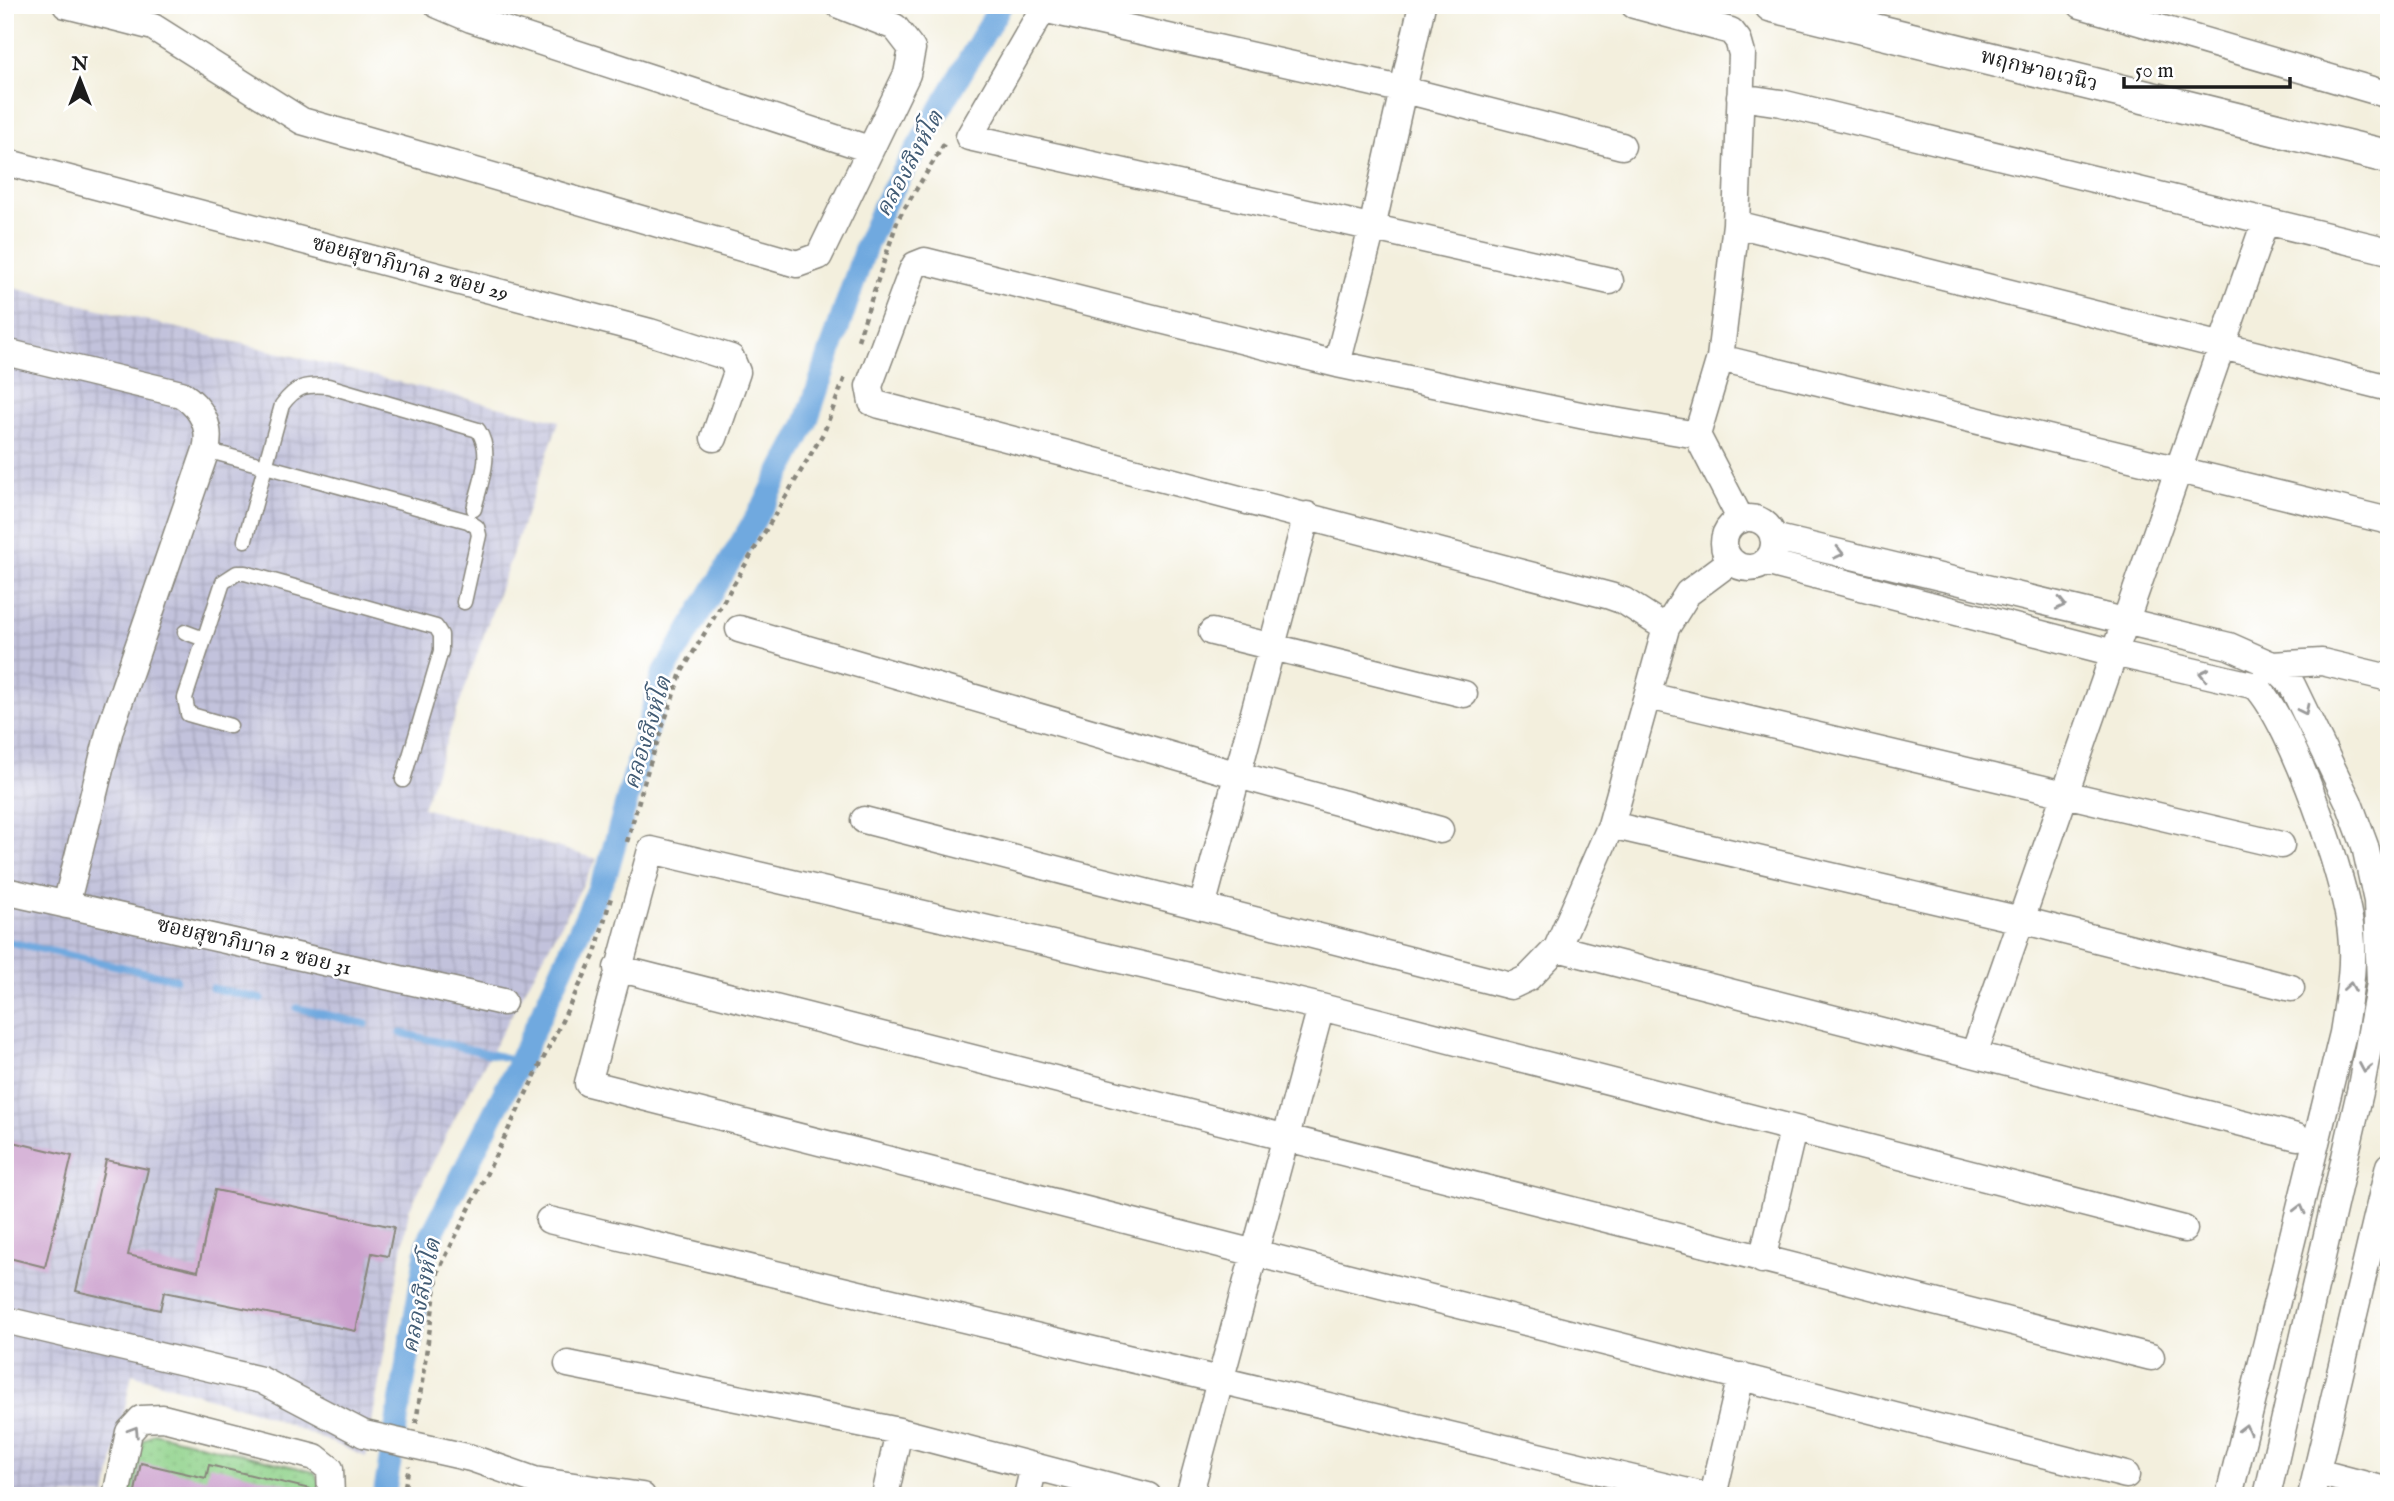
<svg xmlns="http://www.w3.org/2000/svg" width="2394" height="1501" viewBox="0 0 2394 1501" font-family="'IM FELL English','Noto Serif Thai',serif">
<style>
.industrial{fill:url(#industrial-grid)}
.garden{fill:url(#garden-dots);stroke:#567753;stroke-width:2}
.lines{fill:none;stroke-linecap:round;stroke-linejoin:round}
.stream{stroke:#6fa9df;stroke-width:7}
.canal{stroke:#6fa9df;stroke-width:23}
.building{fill:#cca1ce}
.service-casing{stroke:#88867c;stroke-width:17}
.minor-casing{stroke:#88867c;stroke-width:29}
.tertiary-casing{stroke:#88867c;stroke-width:36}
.path{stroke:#88867c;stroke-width:4.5;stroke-dasharray:5 5;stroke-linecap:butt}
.service{stroke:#fff;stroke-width:14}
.minor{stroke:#fff;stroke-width:26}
.tertiary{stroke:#fff;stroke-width:33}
.minor-bridge-casing{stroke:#88867c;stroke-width:29;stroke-linecap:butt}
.minor-bridge{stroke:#fff;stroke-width:26}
.oneway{stroke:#999}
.labels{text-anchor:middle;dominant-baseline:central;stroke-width:5;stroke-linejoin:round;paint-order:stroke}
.street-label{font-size:21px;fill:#1c1c1c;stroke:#fff}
.water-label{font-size:23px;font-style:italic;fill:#415b74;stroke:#fff}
</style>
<defs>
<pattern id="industrial-grid" width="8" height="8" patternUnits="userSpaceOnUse" patternTransform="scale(1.75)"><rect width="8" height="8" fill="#c2c2dc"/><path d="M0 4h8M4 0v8" fill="none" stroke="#a6a6bc"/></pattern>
<pattern id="garden-dots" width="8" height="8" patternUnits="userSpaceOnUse" patternTransform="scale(1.75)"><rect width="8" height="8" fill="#8fd28a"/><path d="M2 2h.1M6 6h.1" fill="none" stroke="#7bb476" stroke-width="1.8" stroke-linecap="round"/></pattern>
</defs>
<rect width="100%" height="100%" fill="#fff"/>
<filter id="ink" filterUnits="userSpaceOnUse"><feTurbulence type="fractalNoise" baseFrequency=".0143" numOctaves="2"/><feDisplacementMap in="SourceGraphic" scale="14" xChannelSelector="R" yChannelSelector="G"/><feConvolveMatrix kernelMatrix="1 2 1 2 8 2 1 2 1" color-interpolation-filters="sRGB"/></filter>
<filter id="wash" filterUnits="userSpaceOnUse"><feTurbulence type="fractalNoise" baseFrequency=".00686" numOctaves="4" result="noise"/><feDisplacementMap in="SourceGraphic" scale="28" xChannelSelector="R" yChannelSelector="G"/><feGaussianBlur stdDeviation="1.57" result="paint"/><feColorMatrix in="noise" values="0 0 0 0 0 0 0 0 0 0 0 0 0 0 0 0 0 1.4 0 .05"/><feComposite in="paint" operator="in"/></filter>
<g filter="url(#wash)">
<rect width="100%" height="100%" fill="#f3efdd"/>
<path class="industrial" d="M5 286 559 421 423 808 597 859 455 1118 409 1210 366 1457 263 1414 132 1374 106 1496H5Z"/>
<path class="garden" d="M154 1433 315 1472 320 1485 318 1496H127L138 1444Z"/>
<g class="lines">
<path class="stream" d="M5 941 176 979
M212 988 261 999
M297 1008 366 1024
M401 1033 520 1061"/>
<path class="canal" d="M384 1496 428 1242 517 1067 608 868 662 676 767 499 806 423 866 246 885 203 1001 5"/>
</g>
<g id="blocks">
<path class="building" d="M5 1140 72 1156 45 1267 5 1257Z
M106 1160 148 1169 128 1255 198 1271 215 1190 394 1227 388 1256 372 1253 356 1331 164 1292 160 1310 76 1291Z
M141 1463 206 1478 209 1465 310 1489V1496H134Z"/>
</g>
</g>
<g filter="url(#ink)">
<use href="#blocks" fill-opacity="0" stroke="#88867c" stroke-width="2"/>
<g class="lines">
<defs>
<path id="service" d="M206 450 468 521 477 527 479 535 464 602
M245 540 282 405C296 386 306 384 328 386L478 430C494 454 480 483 474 509
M185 632 204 639
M230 726 188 714 185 698 223 582 237 573H245L436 627 441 635V651L403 780"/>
<path id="minor" d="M66 5 153 27 302 121 797 264 819 256 907 74 912 49 895 27 839 5
M438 5 471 19 869 149
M1634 5 1731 31 1738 40 1742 54 1736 224 1720 358 1697 435 1741 520
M2081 5 2389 95
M1740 97 1781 103 2389 251
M5 162 650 332 731 358 737 372 714 438
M1736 224 2389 388
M1610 281 969 137 1043 9 1405 90 1622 146
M5 352 181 394C201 407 212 426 206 450L110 729 66 905
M1720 358 2389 521
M1337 364 1372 228 1422 5
M1724 543a25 25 0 1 1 50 0a25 25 0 1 1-50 0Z
M1773 537 2229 646 2272 665 2292 685 2349 803 2365 846 2377 901 2380 983 2360 1092 2267 1496
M1765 562 2114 653 2256 686C2292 724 2346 879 2351 933 2355 967 2348 1000 2343 1033L2229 1496
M1666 628 1624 601 1610 596 880 405 872 402 869 386 912 271 915 265 925 261 1337 364 1585 416 1697 435
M739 629 1238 775 1440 830
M1212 632 1464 694
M2267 671 2272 665 2322 662 2389 678
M1649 696 2281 845
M864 820 1511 986 1528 978 1557 948 1611 825 1666 628 1688 593 1731 561
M1611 825 2021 920 2291 988
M5 891 503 1002
M1202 907 1307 515
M1557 948 2297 1137
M617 968 2151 1357
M1974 1054 2265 222
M549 1220 1705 1496
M1762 1260 1793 1130
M5 1320 261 1380 364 1434
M568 1364 899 1431 1148 1496
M471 1458 534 1480 642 1496
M2317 1472 2389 1491
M2126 1475 588 1083 651 850 1321 1007 2184 1229
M116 1496 129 1432 141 1419 163 1418 315 1457 330 1469 331 1496
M885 1496 899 1431
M1027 1496 1034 1466
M1189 1496 1321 1007
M1713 1496 1741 1376
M2311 1496 2389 1166"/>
<path id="tertiary" d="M1771 5 2389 157"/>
</defs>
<use href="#service" class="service-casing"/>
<use href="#minor" class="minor-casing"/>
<use href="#tertiary" class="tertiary-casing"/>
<path class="path" d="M858 340 898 219 946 141
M627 842 648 769 681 673 824 432 845 377
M416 1423 438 1272 594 956 612 894
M403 1496 409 1466"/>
<use href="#service" class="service"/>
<use href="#minor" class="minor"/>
<use href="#tertiary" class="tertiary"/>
<defs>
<path id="minor-bridge" d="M364 1434 471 1458"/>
</defs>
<use href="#minor-bridge" class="minor-bridge-casing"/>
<use href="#minor-bridge" class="minor-bridge"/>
</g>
<defs><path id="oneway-chevron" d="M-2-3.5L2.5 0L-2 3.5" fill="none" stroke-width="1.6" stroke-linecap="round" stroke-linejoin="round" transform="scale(1.75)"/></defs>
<g class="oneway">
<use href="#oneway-chevron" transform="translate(1839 553) rotate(13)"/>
<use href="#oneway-chevron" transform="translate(2061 604) rotate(13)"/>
<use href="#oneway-chevron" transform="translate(2204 674) rotate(-167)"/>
<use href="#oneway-chevron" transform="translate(2304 710) rotate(64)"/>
<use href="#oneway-chevron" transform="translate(2350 987) rotate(-81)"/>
<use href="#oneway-chevron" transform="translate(2365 1068) rotate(100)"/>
<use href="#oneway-chevron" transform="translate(2300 1209) rotate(-76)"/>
<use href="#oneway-chevron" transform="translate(2245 1429) rotate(-76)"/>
<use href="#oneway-chevron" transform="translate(134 1431) rotate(-58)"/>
</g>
</g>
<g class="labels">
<g class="street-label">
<text transform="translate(2039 71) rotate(14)">พฤกษาอเวนิว</text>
<text transform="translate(410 269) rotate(15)">ซอยสุขาภิบาล 2 ซอย 29</text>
<text transform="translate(254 947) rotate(13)">ซอยสุขาภิบาล 2 ซอย 31</text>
</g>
<g class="water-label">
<text transform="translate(910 164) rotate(-61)">คลองสิงห์โต</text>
<text transform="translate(648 733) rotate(-73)">คลองสิงห์โต</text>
<text transform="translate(422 1296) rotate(-78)">คลองสิงห์โต</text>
</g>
</g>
<rect width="2394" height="1501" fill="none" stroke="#fff" stroke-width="28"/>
<g transform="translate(80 80)" stroke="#ffffff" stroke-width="5" paint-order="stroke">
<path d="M0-5L12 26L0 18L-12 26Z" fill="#1c1c1c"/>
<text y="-10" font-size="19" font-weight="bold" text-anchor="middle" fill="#1c1c1c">N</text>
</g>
<path d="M2124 77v10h166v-10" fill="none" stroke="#1c1c1c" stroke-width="3.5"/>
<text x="2135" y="77" font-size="21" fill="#1c1c1c" stroke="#ffffff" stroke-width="5" paint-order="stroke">50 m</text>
</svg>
